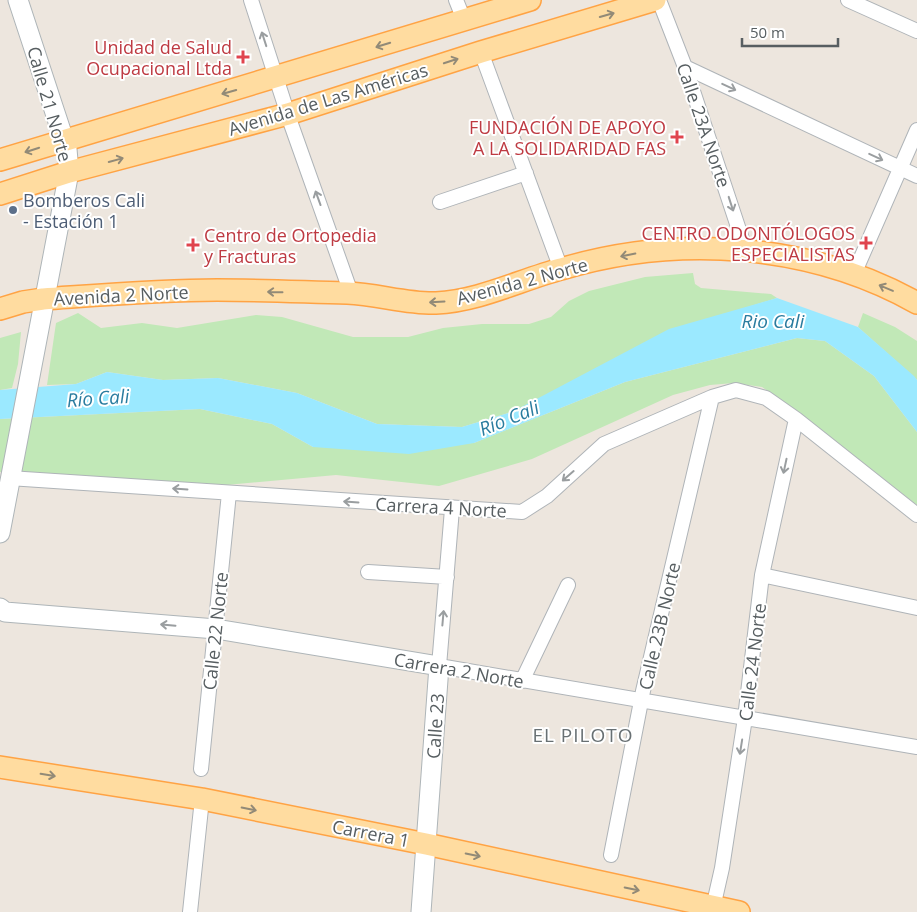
<svg xmlns="http://www.w3.org/2000/svg" width="917" height="912" viewBox="0 0 917 912" font-family="'Open Sans',sans-serif">
<style>
.green{fill:#c1e8b7}
.water{fill:#9be9ff}
.lines{fill:none;stroke-linecap:round;stroke-linejoin:round}
.minor-casing{stroke:#afb4b8;stroke-width:16}
.secondary-casing{stroke:#aeb5b8;stroke-width:21}
.primary-casing{stroke:#ffa344;stroke-width:24}
.minor{stroke:#fff;stroke-width:14}
.secondary{stroke:#fff;stroke-width:19}
.primary{stroke:#ffdca0;stroke-width:21}
.oneway{stroke:#928a77}
.oneway2{stroke:#9a9ea0}
.health-dot{fill:#e0444e;stroke:#fff;stroke-width:2}
.service-dot{fill:#5c6f8a;stroke:#fff;stroke-width:2}
.labels{text-anchor:middle;dominant-baseline:central;stroke-width:4;stroke-linejoin:round;paint-order:stroke}
.health-label{font-size:18px;fill:#be3a42;stroke:#fff;text-anchor:end}
.street-label{font-size:18px;fill:#575e61;stroke:#fff}
.service-label{font-size:18px;fill:#4e5e75;stroke:#fff;text-anchor:start}
.water-label{font-size:19px;font-style:italic;fill:#2a7c9f;stroke:#fff}
.neighbourhood-label{font-size:19px;letter-spacing:1px;fill:#687073;stroke:#fff}
</style>
<rect width="100%" height="100%" fill="#ede6de"/>
<path class="green" d="M693 273 695 284 701 288 771 294 777 298 716 317 512 412 462 427 377 424 297 393 218 378 163 380 107 372 76 384 47 385 56 323 78 313 101 328 142 323 177 328 256 315 282 317 353 337H408L443 328 482 324H529L551 317 569 301 589 291 645 277Z
M863 313 895 327 917 341V380L858 327Z
M21 332 18 364 12 388 0 390V338Z
M797 338 825 341 874 376 917 432V505L800 413 762 387 734 383 710 385 673 395 532 459 439 486 336 475 226 485 0 472V419L200 409 272 424 313 447 474 443 625 382Z"/>
<path class="water" d="M777 298 858 327 914 376 917 380V432L874 376 825 341 797 338 625 382 474 443 409 454 313 447 272 424 200 409 0 419V390L76 384 107 372 163 380 218 378 297 393 377 424 462 427 512 412 669 329Z"/>
<g class="lines">
<defs>
<path id="minor" d="M251 0 291 124 351 293
M456 0 464 20
M659 0 685 67 746 251
M848 0 917 31
M481 52 561 269
M685 67 917 176
M440 202 526 173
M854 274 917 130
M9 478 522 512 547 496 604 444 712 397 736 390 766 398 796 419 917 515
M452 509 439 666 917 747
M368 572 447 577
M762 575 917 608
M522 681 568 585
M201 769 229 493
M611 855 643 691 712 397
M190 912 202 799
M712 912 722 868 745 718 762 575 796 419"/>
<path id="secondary" d="M0 533 69 172 67 149 18 0
M0 608 5 612 216 629 439 666 421 912"/>
<path id="primary" d="M0 160 530 0
M0 194 69 172 288 114 481 52 655 0
M0 309 23 302 43 299C101 295 160 290 217 290 261 290 304 292 347 293 377 294 407 304 436 303 479 301 520 280 561 269 678 234 810 243 917 303
M0 767 202 799 426 844 739 912"/>
</defs>
<use href="#minor" class="minor-casing"/>
<use href="#secondary" class="secondary-casing"/>
<use href="#primary" class="primary-casing"/>
<use href="#minor" class="minor"/>
<use href="#secondary" class="secondary"/>
<use href="#primary" class="primary"/>
</g>
<defs><path id="oneway-shaft" d="M-6 0H5M1.5-3L5.5 0L1.5 3" fill="none" stroke-width="1.6" stroke-linecap="round" stroke-linejoin="round" transform="scale(1.25)"/></defs>
<g class="oneway">
<use href="#oneway-shaft" transform="translate(607 15) rotate(-16)"/>
<use href="#oneway-shaft" transform="translate(383 45) rotate(163)"/>
<use href="#oneway-shaft" transform="translate(451 61) rotate(-18)"/>
<use href="#oneway-shaft" transform="translate(229 92) rotate(164)"/>
<use href="#oneway-shaft" transform="translate(32 150) rotate(162)"/>
<use href="#oneway-shaft" transform="translate(116 160) rotate(-15)"/>
<use href="#oneway-shaft" transform="translate(628 255) rotate(169)"/>
<use href="#oneway-shaft" transform="translate(886 288) rotate(-157)"/>
<use href="#oneway-shaft" transform="translate(275 292) rotate(-179)"/>
<use href="#oneway-shaft" transform="translate(437 302) rotate(177)"/>
<use href="#oneway-shaft" transform="translate(48 775) rotate(9)"/>
<use href="#oneway-shaft" transform="translate(249 809) rotate(11)"/>
<use href="#oneway-shaft" transform="translate(473 855) rotate(12)"/>
<use href="#oneway-shaft" transform="translate(632 889) rotate(12)"/>
</g>
<g class="oneway2">
<use href="#oneway-shaft" transform="translate(264 39) rotate(-108)"/>
<use href="#oneway-shaft" transform="translate(729 87) rotate(25)"/>
<use href="#oneway-shaft" transform="translate(876 157) rotate(25)"/>
<use href="#oneway-shaft" transform="translate(318 198) rotate(-110)"/>
<use href="#oneway-shaft" transform="translate(731 204) rotate(72)"/>
<use href="#oneway-shaft" transform="translate(785 466) rotate(102)"/>
<use href="#oneway-shaft" transform="translate(568 476) rotate(139)"/>
<use href="#oneway-shaft" transform="translate(180 489) rotate(-176)"/>
<use href="#oneway-shaft" transform="translate(351 502) rotate(-176)"/>
<use href="#oneway-shaft" transform="translate(443 618) rotate(-85)"/>
<use href="#oneway-shaft" transform="translate(168 625) rotate(-175)"/>
<use href="#oneway-shaft" transform="translate(741 747) rotate(99)"/>
</g>
<g class="health-dot">
<path d="M240.5 49.5h5v5h5v5h-5v5h-5v-5h-5v-5h5z"/>
<path d="M674.5 129.5h5v5h5v5h-5v5h-5v-5h-5v-5h5z"/>
<path d="M863.5 235.5h5v5h5v5h-5v5h-5v-5h-5v-5h5z"/>
<path d="M190.5 237.5h5v5h5v5h-5v5h-5v-5h-5v-5h5z"/>
</g>
<circle class="service-dot" cx="13" cy="210" r="5"/>
<g class="labels">
<g class="health-label">
<text x="232" y="47">Unidad de Salud<tspan x="232" dy="21">Ocupacional Ltda</tspan></text>
<text x="666" y="127">FUNDACIÓN DE APOYO<tspan x="666" dy="21">A LA SOLIDARIDAD FAS</tspan></text>
<text x="855" y="233">CENTRO ODONTÓLOGOS<tspan x="855" dy="21">ESPECIALISTAS</tspan></text>
<text x="204" y="235" text-anchor="start">Centro de Ortopedia<tspan x="204" dy="21">y Fracturas</tspan></text>
</g>
<g class="street-label">
<text transform="translate(328 99) rotate(-17)">Avenida de Las Américas</text>
<text transform="translate(50 104) rotate(74)">Calle 21 Norte</text>
<text transform="translate(704 125) rotate(71)">Calle 23A Norte</text>
<text transform="translate(522 281) rotate(-15)">Avenida 2 Norte</text>
<text transform="translate(121 295) rotate(-3)">Avenida 2 Norte</text>
<text transform="translate(441 507) rotate(3)">Carrera 4 Norte</text>
<text transform="translate(659 626) rotate(-77)">Calle 23B Norte</text>
<text transform="translate(215 631) rotate(-84)">Calle 22 Norte</text>
<text transform="translate(752 662) rotate(-83)">Calle 24 Norte</text>
<text transform="translate(459 670) rotate(10)">Carrera 2 Norte</text>
<text transform="translate(435 726) rotate(-86)">Calle 23</text>
<text transform="translate(371 833) rotate(11)">Carrera 1</text>
</g>
<g class="service-label">
<text x="23" y="200">Bomberos Cali<tspan x="23" dy="21">- Estación 1</tspan></text>
</g>
<g class="water-label">
<text x="773" y="321">Rio Cali</text>
<text transform="translate(98 398) rotate(-4)">Río Cali</text>
<text transform="translate(509 418) rotate(-22)">Río Cali</text>
</g>
<g class="neighbourhood-label">
<text x="583" y="735">EL PILOTO</text>
</g>
</g>
<path d="M742 38v8h96v-8" fill="none" stroke="#575e61" stroke-width="2.5"/>
<text x="750" y="38" font-size="15" fill="#575e61" stroke="#ffffff" stroke-width="4" paint-order="stroke">50 m</text>
</svg>
